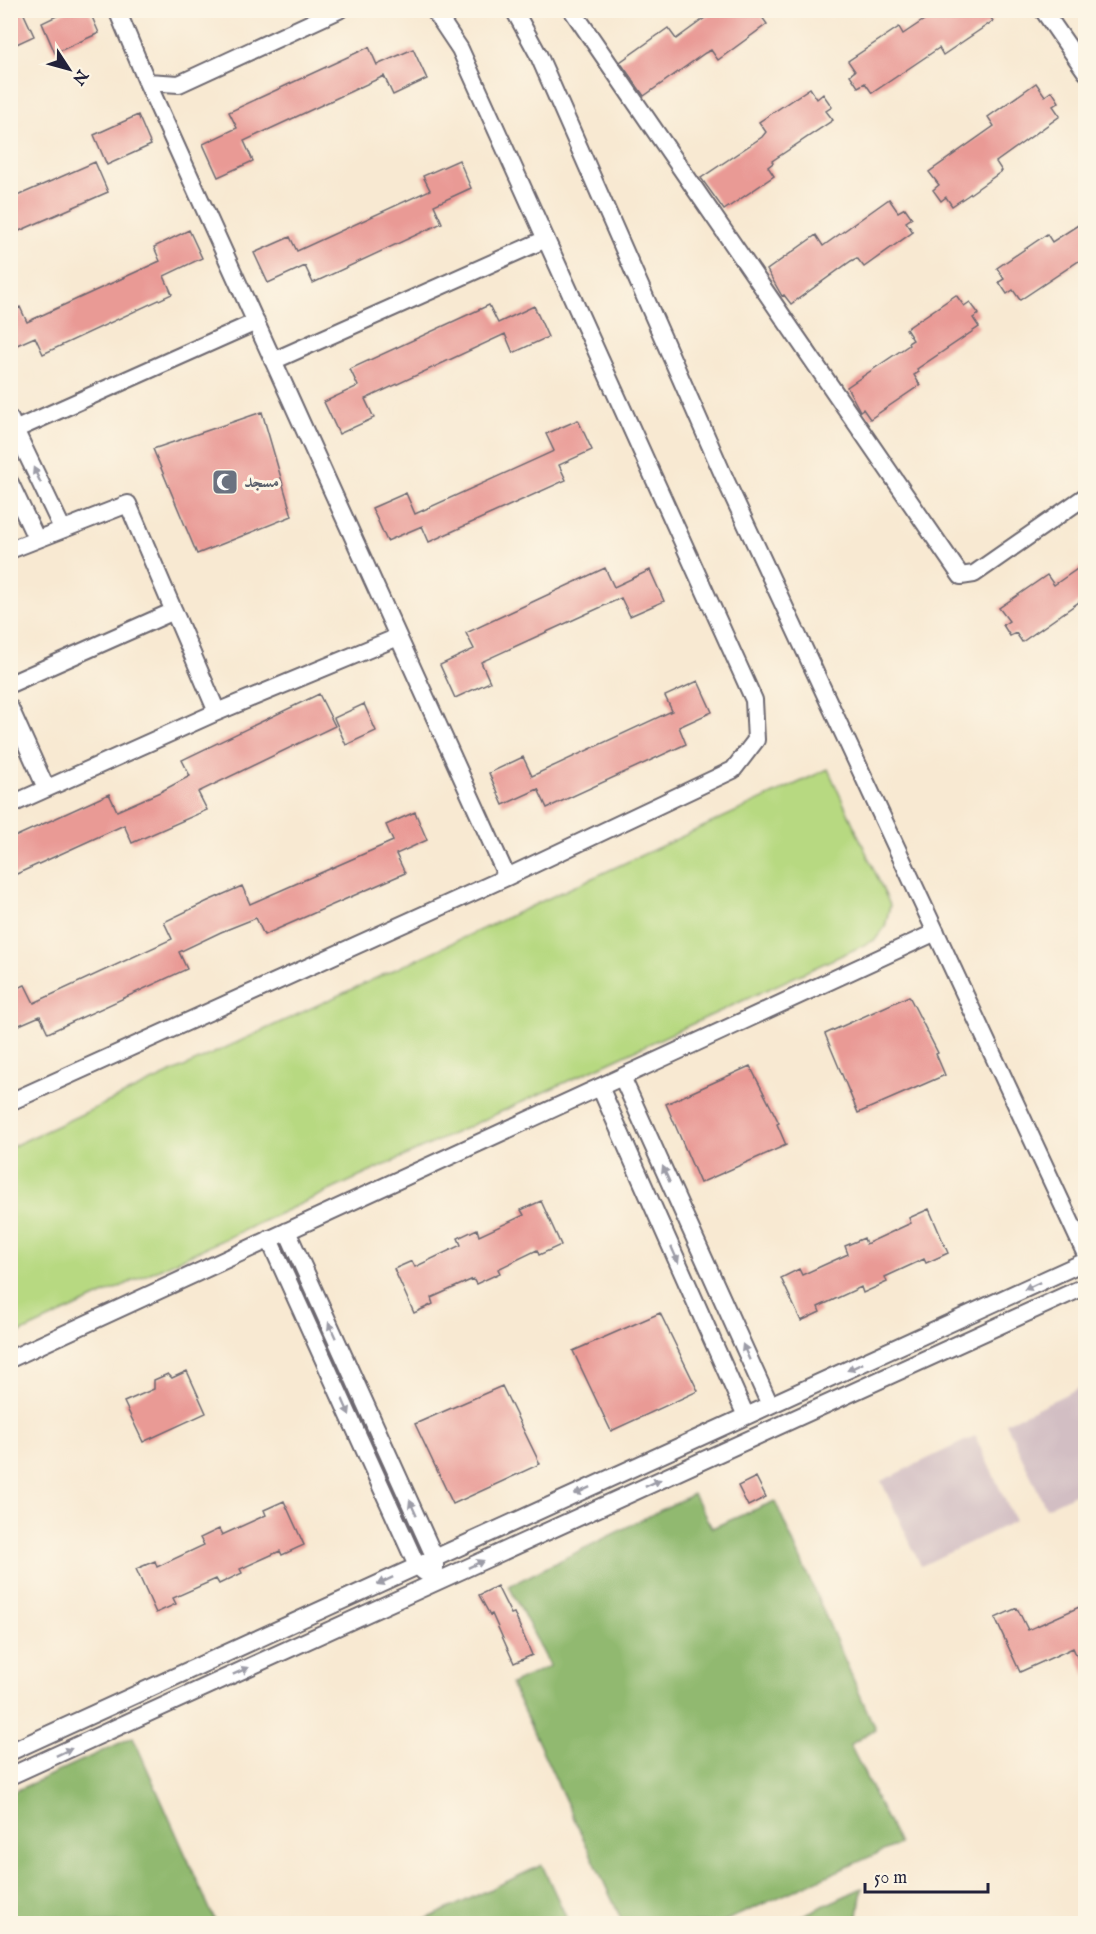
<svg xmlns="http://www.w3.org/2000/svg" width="1096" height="1934" viewBox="0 0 1096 1934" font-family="'IM FELL English',Amiri,serif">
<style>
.industrial{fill:#d2bec3}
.green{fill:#b7d981;stroke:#6c7e5e;stroke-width:1.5}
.forest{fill:#91b96f;stroke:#5a6e55;stroke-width:1.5}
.building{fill:#e99a95}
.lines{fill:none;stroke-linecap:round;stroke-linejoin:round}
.minor-casing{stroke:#6d6870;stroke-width:20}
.minor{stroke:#fff;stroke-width:16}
.oneway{fill:#9c9ca7}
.labels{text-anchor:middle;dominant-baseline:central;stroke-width:6;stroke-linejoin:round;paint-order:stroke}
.worship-label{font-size:18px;font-weight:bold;fill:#5b616d;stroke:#fcf5e5;text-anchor:start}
</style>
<rect width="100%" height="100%" fill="#fcf5e5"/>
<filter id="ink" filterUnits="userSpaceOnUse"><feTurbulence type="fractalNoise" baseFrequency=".0167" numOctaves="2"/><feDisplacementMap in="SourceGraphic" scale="12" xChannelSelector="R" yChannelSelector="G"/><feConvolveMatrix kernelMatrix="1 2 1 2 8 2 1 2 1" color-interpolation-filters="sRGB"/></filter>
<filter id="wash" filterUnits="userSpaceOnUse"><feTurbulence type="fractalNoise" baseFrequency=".008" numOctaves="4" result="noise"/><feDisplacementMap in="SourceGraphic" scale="24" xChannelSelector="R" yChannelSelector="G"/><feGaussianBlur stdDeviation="1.35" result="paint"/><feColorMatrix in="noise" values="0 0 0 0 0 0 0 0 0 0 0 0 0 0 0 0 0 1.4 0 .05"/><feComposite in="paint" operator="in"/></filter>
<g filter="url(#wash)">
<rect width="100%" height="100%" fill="#f8e9d2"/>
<path class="industrial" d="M1085 1385V1489L1046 1508 1006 1423Z
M975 1436 1015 1521 921 1566 881 1481Z"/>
<path class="green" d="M828 769 890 905 885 927 875 940 11 1337V1147Z"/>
<path class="forest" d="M693 1494 712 1528 775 1501 875 1729 850 1745 899 1844 720 1923H623L511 1684 550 1666 509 1586Z
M133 1737 216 1923H11V1793Z
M542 1865 569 1923H418Z
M862 1888 857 1923H786Z"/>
<g id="blocks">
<path class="building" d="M10 10H22L34 36 10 47Z
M69 10H89L99 33 55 53 42 23Z
M716 10H757L767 24 718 60 711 50 705 53 644 96 620 62 668 28 676 39Z
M939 10H986L993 21 943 55 939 48 872 93 865 83 858 87 850 75 855 71 848 61 899 27 903 34Z
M369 47 377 65 413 49 427 79 393 95 384 76 244 141 253 161 218 177 203 144 237 128 229 112Z
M1036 83 1045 96 1052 91 1059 102 1053 106 1060 116 996 162 1002 171 967 196 952 206 946 197 941 201 933 190 939 185 929 172 994 126 988 117Z
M810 88 817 99 823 94 832 107 826 111 833 120 772 161 773 163 768 167 774 176 724 210 701 178 762 137 766 132 759 122Z
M138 115 151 145 107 165 94 135Z
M459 160 471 188 434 205 442 223 313 283 305 266 268 283 254 253 290 237 297 251 430 190 423 176Z
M95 162 108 192 10 235V199Z
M889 199 898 212 905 208 912 218 906 222 913 232 864 267 857 258 851 261 791 304 784 295 782 296 767 270 816 235 823 246Z
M1086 220V256L1020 300 1013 290 1007 294 999 282 1004 279 997 268 1047 234 1052 242Z
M189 230 202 258 164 276 172 294 43 354 35 337 10 348V312L20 307 27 322 160 261 154 247Z
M956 295 964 306 970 302 979 314 973 318 979 327 917 369 919 372 914 375 920 385 870 419 863 409 860 411 847 387 909 345 908 343 913 340 906 329Z
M489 305 498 323 534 306 548 337 513 353 505 334 365 399 374 418 339 434 324 402 358 386 350 369Z
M262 412 292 516 197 554 153 449Z
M578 420 592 450 559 465 566 480 429 542 422 526 387 541 372 508 406 493 415 514 554 451 546 434Z
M1086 563V597L1022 642 1016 633 1010 636 1003 625 1009 621 999 608 1047 575 1054 585Z
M605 568 614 587 650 570 664 601 630 616 621 598 481 662 490 682 455 698 440 665 474 649 466 633Z
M698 681 712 712 679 727 686 744 547 808 538 789 503 805 489 773 523 757 532 776 672 711 665 696Z
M319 694 335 726 198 792 207 810 132 843 124 825 10 877V839L109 794 117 811 160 792 190 776 182 760Z
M364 704 376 731 346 745 334 718Z
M415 812 427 840 396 854 405 873 264 935 256 918 221 932 179 952 187 969 48 1033 40 1016 10 1029V991L25 985 34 1003 172 939 164 922 208 901 242 886 250 904 393 841 386 825Z
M909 996 938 1053 936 1054 945 1075 858 1113 825 1034Z
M750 1066 779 1123 777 1124 786 1145 700 1183 666 1104Z
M541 1201 561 1245 539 1255 537 1250 498 1269 500 1273 476 1284 473 1279 431 1298 433 1304 414 1313 394 1269 412 1261 415 1267 461 1245 458 1238 477 1229 479 1236 524 1215 521 1210Z
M929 1209 948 1253 926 1263 924 1259 885 1277 887 1282 863 1293 861 1287 818 1307 820 1312 801 1321 781 1278 799 1269 802 1275 848 1254 845 1246 864 1238 866 1244 911 1223 909 1218Z
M660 1313 698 1391 611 1431 573 1351Z
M187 1371 206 1413 143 1442 124 1402 154 1389V1380L168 1374 172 1378Z
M502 1386 540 1464 453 1504 415 1424Z
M756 1477 766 1497 748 1506 738 1486Z
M284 1501 304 1545 282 1555 280 1551 240 1569 242 1573 219 1584 216 1579 173 1598 176 1604 156 1613 136 1569 155 1561 157 1567 204 1545 200 1538 219 1529 222 1535 266 1515 264 1510Z
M497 1586 511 1614 514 1613 532 1655 514 1663 492 1614 490 1615 479 1595Z
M1086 1604V1676L1073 1648 1020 1672 995 1618 1017 1608 1028 1630Z"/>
</g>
</g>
<g filter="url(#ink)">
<use href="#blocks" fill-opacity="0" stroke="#6d6870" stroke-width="1.5"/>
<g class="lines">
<defs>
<path id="minor" d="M117 10 147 82 179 84 339 10
M514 10 538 54 725 479 1086 1255
M572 10 961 576 974 574 1086 496
M1043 10 1086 72
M147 82 507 877
M273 361 546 239
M10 419 62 528
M10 432 256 322
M10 483 36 538
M10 550 128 504 217 712
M10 684 174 611
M10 708 46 788
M10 805 217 712 398 637
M622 1077 770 1405
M600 1087 746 1416
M10 1102 507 877 733 770 756 740 754 700 460 49 434 10
M287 1231 435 1558V1569
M269 1239 417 1566 424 1572
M10 1359 936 932
M10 1752 1086 1261
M10 1776 1086 1286"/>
</defs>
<use href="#minor" class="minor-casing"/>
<use href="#minor" class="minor"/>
</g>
<defs><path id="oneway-solid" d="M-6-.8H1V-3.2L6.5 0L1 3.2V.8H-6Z" transform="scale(1.5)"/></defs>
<g class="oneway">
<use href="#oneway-solid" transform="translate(37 475) rotate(-115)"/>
<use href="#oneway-solid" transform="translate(666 1174) rotate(-114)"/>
<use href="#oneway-solid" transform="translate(675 1255) rotate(66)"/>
<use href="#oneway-solid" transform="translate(1032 1286) rotate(155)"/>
<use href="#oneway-solid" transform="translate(332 1330) rotate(-114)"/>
<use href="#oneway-solid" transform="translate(746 1352) rotate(-114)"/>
<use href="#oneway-solid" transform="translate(855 1367) rotate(155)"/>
<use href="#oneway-solid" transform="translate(346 1407) rotate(66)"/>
<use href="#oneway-solid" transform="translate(653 1483) rotate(-25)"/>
<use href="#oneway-solid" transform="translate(582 1491) rotate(155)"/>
<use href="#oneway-solid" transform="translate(413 1508) rotate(-114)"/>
<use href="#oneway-solid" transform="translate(476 1564) rotate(-25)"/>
<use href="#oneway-solid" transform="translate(385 1581) rotate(155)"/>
<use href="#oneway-solid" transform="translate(241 1671) rotate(-24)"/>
<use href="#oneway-solid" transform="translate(64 1752) rotate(-25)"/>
</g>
</g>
<defs>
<symbol id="mosque-square" viewBox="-11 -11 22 22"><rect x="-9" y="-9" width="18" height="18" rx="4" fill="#6b7280" stroke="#fcf5e5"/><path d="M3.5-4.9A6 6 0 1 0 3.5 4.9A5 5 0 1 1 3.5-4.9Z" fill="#fff"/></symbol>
</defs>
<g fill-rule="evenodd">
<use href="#mosque-square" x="210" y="467" width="30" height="30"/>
</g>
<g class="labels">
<g class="worship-label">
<text x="244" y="482">مسجد</text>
</g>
</g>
<rect width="1096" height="1934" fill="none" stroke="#fcf5e5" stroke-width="36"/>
<g transform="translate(69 69) rotate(126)" stroke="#fcf5e5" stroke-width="4.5" paint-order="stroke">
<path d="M0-4.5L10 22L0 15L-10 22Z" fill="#22223b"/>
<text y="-9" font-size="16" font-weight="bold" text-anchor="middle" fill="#22223b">N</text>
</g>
<path d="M865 1883v9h123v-9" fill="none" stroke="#22223b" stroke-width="3"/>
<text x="874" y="1883" font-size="18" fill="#22223b" stroke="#fcf5e5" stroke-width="4.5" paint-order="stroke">50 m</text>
</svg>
